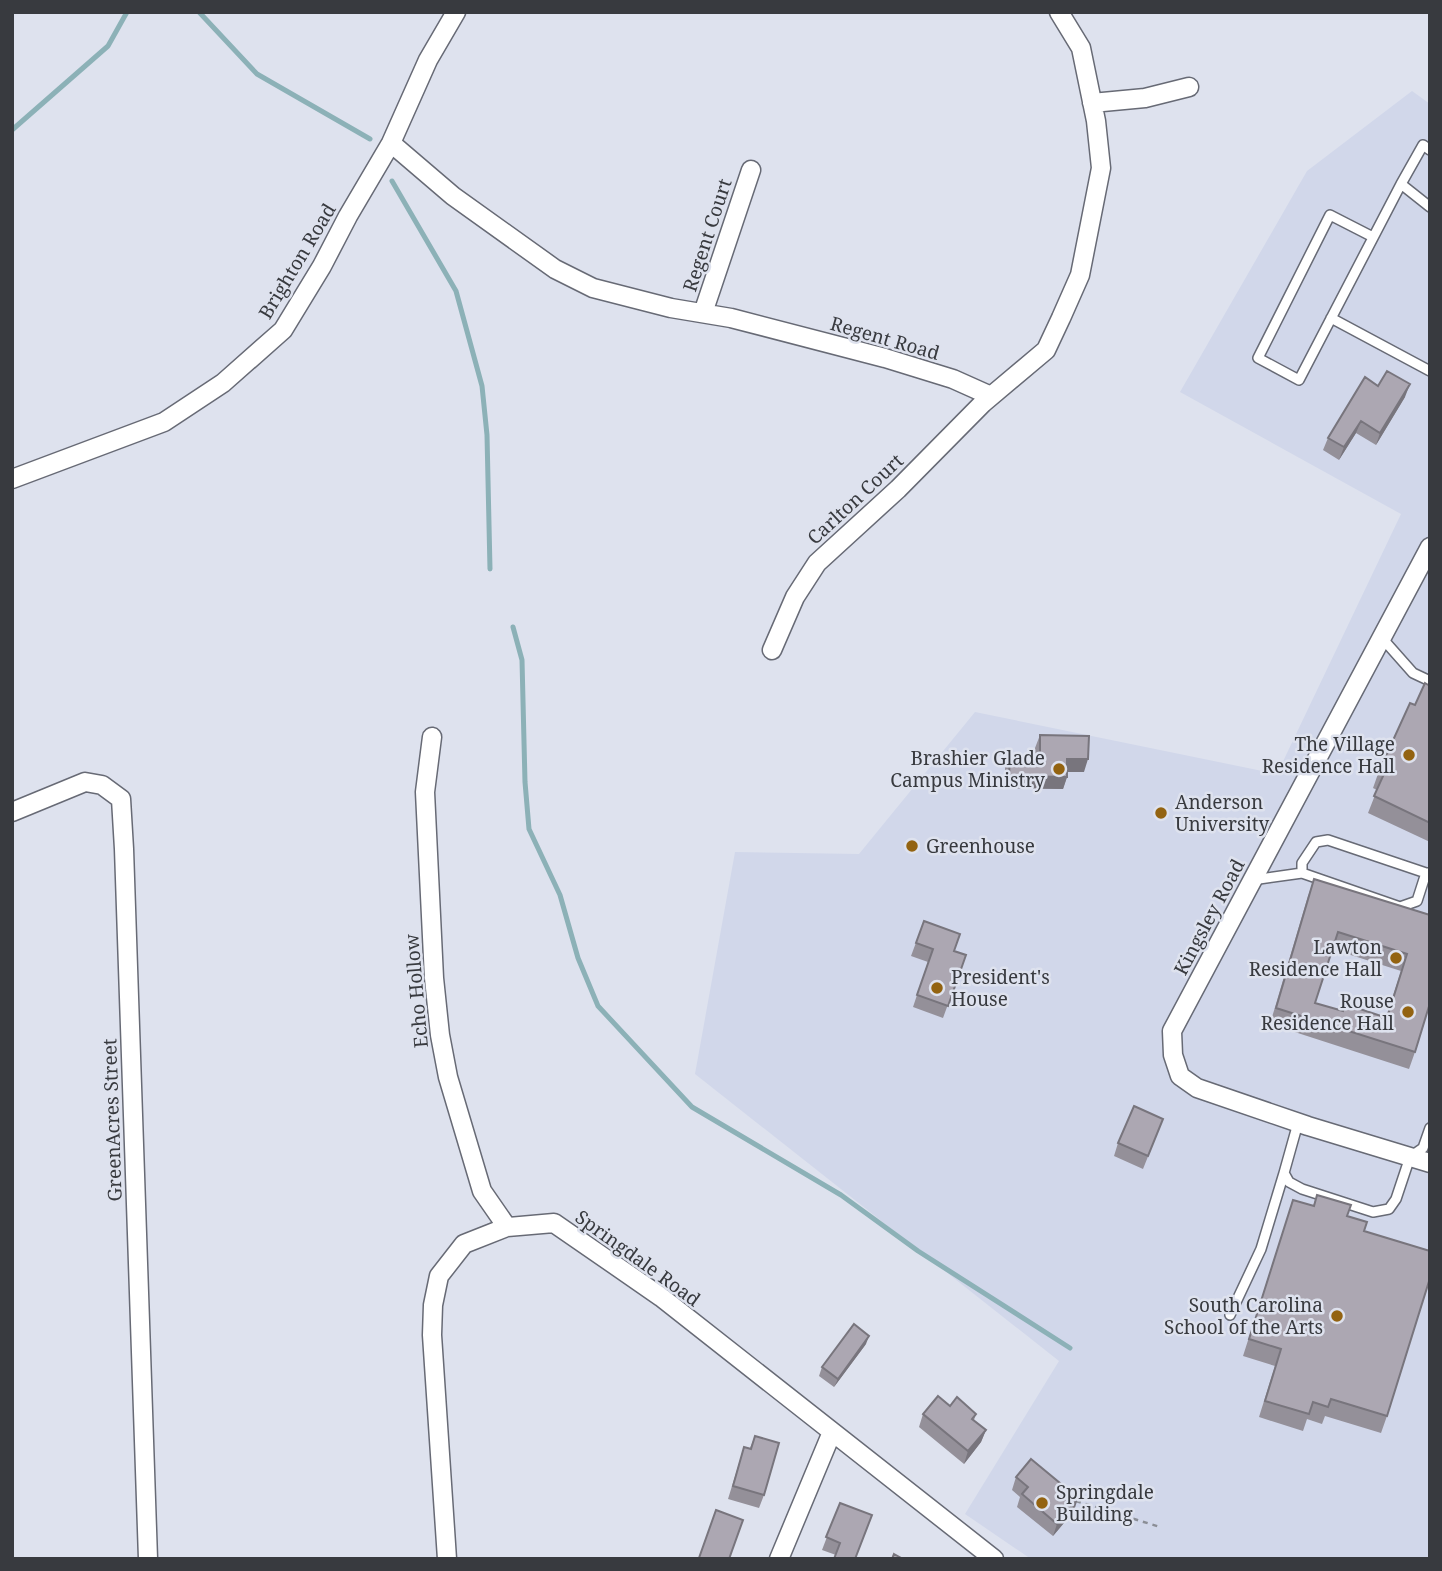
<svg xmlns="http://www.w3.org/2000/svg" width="1442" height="1571" viewBox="0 0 1442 1571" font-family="'Noto Serif',serif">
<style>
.built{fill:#d1d7ea}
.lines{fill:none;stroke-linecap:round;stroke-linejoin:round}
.stream{stroke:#8cb1b7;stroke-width:5}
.service-casing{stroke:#676a75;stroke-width:12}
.minor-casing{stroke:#676a75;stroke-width:21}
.path{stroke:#8b8e96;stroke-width:2.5;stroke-dasharray:5 5;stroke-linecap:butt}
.service{stroke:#fff;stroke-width:9}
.minor{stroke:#fff;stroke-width:18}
.wall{fill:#949099;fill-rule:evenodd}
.shaded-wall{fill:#78757d}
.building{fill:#aca7b2;stroke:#78757d;stroke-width:2;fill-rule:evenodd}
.poi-dot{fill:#936311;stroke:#dee2ee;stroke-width:2.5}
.labels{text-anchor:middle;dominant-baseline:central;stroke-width:5;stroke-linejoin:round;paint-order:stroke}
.street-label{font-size:19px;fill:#383a3f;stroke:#dee2ee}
.poi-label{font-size:19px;fill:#383a3f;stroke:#dee2ee;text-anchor:end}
</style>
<rect width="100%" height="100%" fill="#dee2ee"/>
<path class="built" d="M1412 91 1430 104V1559H1031L965 1514 1059 1361 695 1074 735 852 859 854 975 712 1277 774 1401 514 1180 392 1307 171Z"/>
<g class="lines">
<path class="stream" d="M199 12 257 74 370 139
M12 130 108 46 127 12
M392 181 456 291 482 386 487 435 490 569
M513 627 522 660 525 782 529 829 560 895 578 958 598 1006 692 1107 841 1195 918 1251 1070 1348"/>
<defs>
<path id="service" d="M1430 150 1423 145 1401 184 1430 207
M1373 237 1330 215 1258 358 1299 380 1401 184
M1331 318 1430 371
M1382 638 1413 673 1430 681
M1302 873V863L1316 842 1328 840 1426 873H1430
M1252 880 1302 873 1400 907 1417 901 1426 873
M1298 1123 1284 1173 1289 1182 1302 1189 1373 1212 1389 1209 1396 1199 1410 1157 1423 1148 1430 1128
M1230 1315 1261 1249 1284 1173"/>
<path id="minor" d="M1092 103 1145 98 1189 87
M391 143 453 196 555 269 593 288 671 308 731 318 885 358 953 379 991 396
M703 313 751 170
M12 479 164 422 223 383 283 330 322 266 348 216 391 143 428 60 456 12
M1430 547 1172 1031 1173 1055 1180 1076 1197 1088 1308 1126 1430 1163
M772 650 795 597 817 563 898 489 983 403 1046 350 1061 318 1080 275 1101 168 1096 121 1081 48 1059 12
M432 737 425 792 434 978 440 1035 448 1077 482 1191 507 1227
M12 812 85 782 102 785 121 799 124 849 148 1559
M447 1559 432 1335 433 1305 439 1276 464 1244 507 1227 554 1223 661 1297 994 1559
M779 1559 832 1432"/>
</defs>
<use href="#service" class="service-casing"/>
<use href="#minor" class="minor-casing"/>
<path class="path" d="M1076 1501 1160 1527"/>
<use href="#service" class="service"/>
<use href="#minor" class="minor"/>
</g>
<path class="wall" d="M1378 386 1405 397 1376 445 1356 433 1339 460 1323 450 1328 438Z
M1430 686V842L1368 813 1377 790 1373 788 1379 771 1415 705Z
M1040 735 1084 772H1067V777L1063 789 1005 788V768L1010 756H1035V748Z
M1314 879 1430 915 1415 1052 1409 1069 1270 1024 1308 896ZM1332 949 1401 971 1386 1017 1342 1011 1315 1003Z
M924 921 954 951 966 955 943 1018 913 1007 928 962 911 956Z
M1163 1119 1143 1169 1114 1156 1118 1143Z
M1317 1195 1347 1216 1364 1231 1387 1416 1381 1433 1325 1416 1322 1424 1307 1419 1303 1431 1259 1417 1275 1366 1243 1356 1293 1200 1313 1206Z
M866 1344 834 1387 819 1376 822 1367Z
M950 1406 976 1414 974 1420 986 1430 981 1442 964 1464 919 1427 923 1414Z
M755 1436 764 1495 759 1508 728 1499 744 1447 750 1448Z
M1016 1477 1074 1511 1053 1536 1017 1507 1020 1497 1012 1490Z
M840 1503 872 1515 836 1555 822 1550Z"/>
<path class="shaded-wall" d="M1410 384 1405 397 1376 445 1380 433Z
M1361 421 1356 433 1339 460 1344 447Z
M1067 759H1088L1084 772H1063Z
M1009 776 1067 777 1063 789 1005 788Z
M869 1336 866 1344 834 1387 838 1379Z
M986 1430 981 1442 964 1464 968 1451Z
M1078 1498 1074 1511 1053 1536 1057 1524Z"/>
<path class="building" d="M1387 371 1410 384 1380 433 1361 421 1344 447 1328 438 1365 377 1378 386Z
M1425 683 1430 686V823L1374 796 1384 774 1379 771 1410 703 1415 705Z
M1040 735 1089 736 1088 759H1067V777L1009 776 1010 756H1040Z
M1314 879 1430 915V1003L1415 1052 1276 1008ZM1338 932 1407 954 1387 1018 1345 1004 1343 1011 1315 1003Z
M924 921 960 934 954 951 966 955 948 1006 917 995 933 949 916 943Z
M1134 1106 1163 1119 1148 1156 1118 1143Z
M1317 1195 1351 1205 1347 1216 1367 1222 1364 1231 1430 1251V1278L1387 1416 1331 1399 1328 1407 1313 1402 1309 1414 1265 1401 1281 1349 1249 1339 1293 1200 1314 1206Z
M854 1324 869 1336 838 1379 822 1367Z
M938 1396 950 1406 957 1397 976 1414 972 1419 986 1430 968 1451 923 1414Z
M755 1436 779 1443 764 1495 733 1486 744 1447 751 1449Z
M1031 1459 1078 1498 1057 1524 1022 1494 1028 1487 1016 1477Z
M840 1503 872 1515 855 1559H834L840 1543 826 1537Z
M716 1510 743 1520 729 1559H700L699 1558Z
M894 1554 903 1559H892Z"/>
<g class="poi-dot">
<circle cx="1409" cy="755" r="7"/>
<circle cx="1059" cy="769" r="7"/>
<circle cx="1161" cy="813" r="7"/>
<circle cx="912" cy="846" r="7"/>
<circle cx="1396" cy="958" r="7"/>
<circle cx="937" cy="988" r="7"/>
<circle cx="1408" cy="1012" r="7"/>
<circle cx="1337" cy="1316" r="7"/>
<circle cx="1042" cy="1503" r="7"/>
</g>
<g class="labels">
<g class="street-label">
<text transform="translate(707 235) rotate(-72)">Regent Court</text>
<text transform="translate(297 261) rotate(-59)">Brighton Road</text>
<text transform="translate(885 338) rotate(16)">Regent Road</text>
<text transform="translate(855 499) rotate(-43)">Carlton Court</text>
<text transform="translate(1209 917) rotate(-62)">Kingsley Road</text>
<text transform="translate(416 991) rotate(-95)">Echo Hollow</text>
<text transform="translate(112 1120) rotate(-92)">GreenAcres Street</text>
<text transform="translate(638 1258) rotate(36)">Springdale Road</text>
</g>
<g class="poi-label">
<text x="1395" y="744">The Village<tspan x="1395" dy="22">Residence Hall</tspan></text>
<text x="1045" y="758">Brashier Glade<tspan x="1045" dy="22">Campus Ministry</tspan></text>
<text x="1175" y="802" text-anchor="start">Anderson<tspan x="1175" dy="22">University</tspan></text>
<text x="926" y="846" text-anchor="start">Greenhouse</text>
<text x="1382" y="947">Lawton<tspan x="1382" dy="22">Residence Hall</tspan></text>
<text x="951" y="977" text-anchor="start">President's<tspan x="951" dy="22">House</tspan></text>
<text x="1394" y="1001">Rouse<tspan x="1394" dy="22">Residence Hall</tspan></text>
<text x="1323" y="1305">South Carolina<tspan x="1323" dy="22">School of the Arts</tspan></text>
<text x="1056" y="1492" text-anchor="start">Springdale<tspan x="1056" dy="22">Building</tspan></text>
</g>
</g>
<rect width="1442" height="1571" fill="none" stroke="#383a3f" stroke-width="28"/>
</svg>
